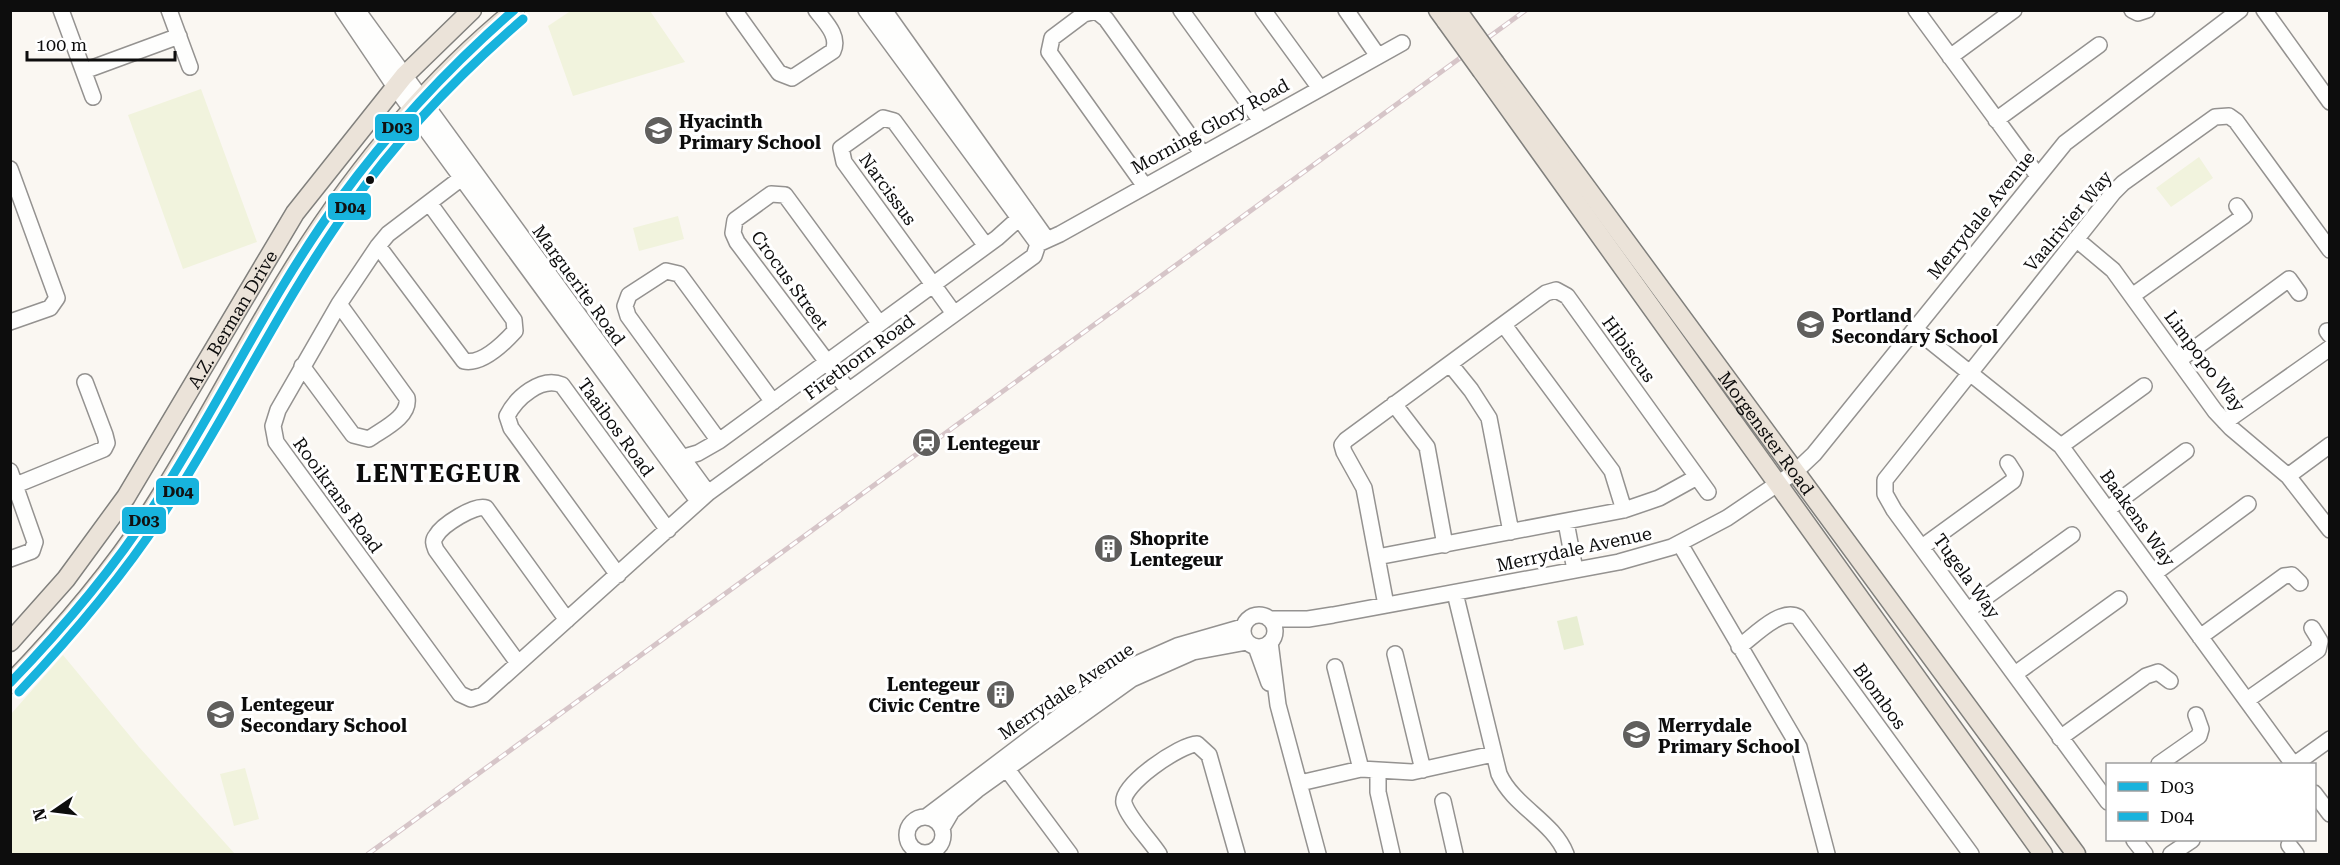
<svg xmlns="http://www.w3.org/2000/svg" width="2340" height="865" viewBox="0 0 2340 865" font-family="'Roboto Serif',serif">
<style>
.green{fill:#e8eed3}
.pitch{fill:#f1f3dd}
.lines{fill:none;stroke-linecap:round;stroke-linejoin:round}
.minor-casing{stroke:#949290;stroke-width:18}
.major-casing{stroke:#81807d;stroke-width:21}
.minor{stroke:#fefefd;stroke-width:15}
.major{stroke:#ebe3d9;stroke-width:18}
.rail-casing{stroke:#d6c5c8;stroke-width:5}
.rail{stroke:#fff;stroke-width:3;stroke-dasharray:9;stroke-linecap:butt}
.major-bridge-casing{stroke:#81807d;stroke-width:21;stroke-linecap:butt}
.major-bridge{stroke:#ebe3d9;stroke-width:18}
.bus-1-casing{stroke:#fff;stroke-width:14}
.bus-2-casing{stroke:#fff;stroke-width:14}
.bus-1{stroke:#17b3dd;stroke-width:9}
.bus-2{stroke:#17b3dd;stroke-width:9}
.bus-dot{fill:#0d0d0d;stroke:#fff;stroke-width:2}
.labels{text-anchor:middle;dominant-baseline:central;stroke-width:6;stroke-linejoin:round;paint-order:stroke}
.poi-label{font-size:18px;font-weight:bold;fill:#0d0d0d;stroke:#fff;text-anchor:start}
.street-label{font-size:18px;fill:#0d0d0d;stroke:#fff}
.district-label{font-size:24px;font-weight:bold;letter-spacing:1.5px;fill:#0d0d0d;stroke:#fff}
.line-badge{stroke:#fff;stroke-width:2}
.pale-badge-label{font-size:16px;text-anchor:middle;font-weight:bold;fill:#111}
</style>
<rect width="100%" height="100%" fill="#faf7f2"/>
<path class="green" d="M1577 616 1584 645 1564 650 1557 621Z"/>
<path class="pitch" d="M572 10 650 11 685 62 573 96 548 26Z
M201 89 257 242 183 269 128 115Z
M2199 157 2213 178 2171 207 2156 188Z
M678 216 684 239 639 251 633 228Z
M63 655 139 747 235 854H11V714Z
M245 768 259 819 234 826 220 774Z"/>
<g class="lines">
<defs>
<path id="minor" d="M61 10 93 97
M169 10 190 67
M343 10 395 87 698 501
M357 10 708 493
M734 10 779 73 792 78 833 51C840 36 825 22 816 10
M866 10 1038 244
M884 10 1046 238
M1181 10 1261 121
M1263 10 1319 87
M1346 10 1378 56
M1916 10 2038 176
M2132 10 2138 13 2147 10
M2264 10 2330 102
M1950 57 2014 10
M84 71 179 36
M1996 120 2099 45
M10 169 57 298 50 308 10 322
M472 170 388 234 378 246 339 304 278 410 273 426 276 442 460 694 471 699 483 695 708 493 1034 256 1038 244
M1144 185 1049 52 1052 38 1084 14 1096 11 1106 19 1202 153
M2076 239 2113 270 2215 411 2231 428 2288 476 2330 530
M1038 244 1060 234 1402 43
M378 246 464 361C482 365 504 343 515 331L514 320 430 204
M2132 296 2244 216 2237 206
M953 312 844 162 841 148 883 118 894 121 986 246
M1504 325 1612 471 1624 510
M1915 329 2061 446 2293 764
M2327 331 2330 335
M2179 360 2289 279 2299 293
M1450 364 1471 390 1489 418 1511 532
M302 366 353 435 369 439C383 429 410 417 407 398L339 304
M848 390 737 242 733 233 735 220 771 194 785 195 879 323
M1394 404 1427 447 1445 545
M2225 422 2330 348
M719 441 628 316 625 306 629 295 666 271 679 274 773 402
M2061 446 2144 386
M675 462 681 458 698 453 719 441 997 238 1027 211
M10 471 35 542 32 551 10 559
M2288 476 2330 445
M16 485 104 449 107 443 105 435 85 382
M2108 509 2186 451
M1566 522 1575 570
M1680 544 1799 747 1827 854
M1922 547 2013 481 2015 474 2008 463
M1377 557 1624 510 1659 498 1697 477
M2155 573 2248 504
M618 575 511 428 507 416C516 398 541 376 562 385L668 530
M1455 593 1499 774C1514 807 1553 821 1566 854
M1386 605 1364 488 1344 452 1342 445 1346 440 1546 293 1556 290 1567 296 1708 492
M1968 610 2072 535
M1243 631a16 16 0 1 1 32 0a16 16 0 1 1-32 0Z
M1269 619H1308L1333 615 1619 562 1672 547 1727 518 1795 472 1814 454 2065 143 2240 10
M2200 637 2284 576 2292 575 2300 583
M1270 642 1278 705 1318 854
M1256 647 1269 683
M1739 647C1753 637 1781 607 1798 617L1971 854
M1395 654 1423 770
M518 663 436 550C434 545 432 541 436 536 442 525 475 504 486 508L567 620
M1335 667 1361 769
M2015 674 2119 599
M2247 700 2318 650 2320 641 2312 628
M2060 738 2146 676 2158 672 2170 681
M2159 764 2199 736 2201 729 2196 715
M2295 764 2330 739
M1006 768 1070 854
M1378 770V792L1392 854
M1300 783 1361 769 1412 772 1493 754
M2314 793 2330 814
M1443 801 1455 854
M2108 802 1894 510 1885 494V480L2113 193 2123 183 2215 117 2229 116 2236 121 2330 250
M907 835a18 18 0 1 1 36 0a18 18 0 1 1-36 0Z
M926 817 1065 712 1134 665 1177 646 1243 627
M942 828 952 811 977 790 1132 679 1193 652 1247 642
M2134 840 2145 854
M2289 845 2296 854
M1159 854C1151 841 1128 818 1124 803 1120 785 1181 744 1197 744L1209 755 1237 854
M2171 854 2192 840"/>
<g id="major">
<path d="M1438 10 1446 21"/>
<path id="s1" d="M1495 63 2076 854"/>
<path d="M1482 71 2043 854"/>
<path id="s2" d="M10 642 66 579 126 497 295 213 404 76 472 10"/>
<path d="M10 684C63 629 112 572 153 508 202 432 242 351 290 274 351 175 425 84 515 10"/>
</g>
</defs>
<use href="#minor" class="minor-casing"/>
<use href="#major" class="major-casing"/>
<use href="#minor" class="minor"/>
<use href="#major" class="major"/>
<defs>
<path id="rail" d="M368 854 1526 10"/>
</defs>
<use href="#rail" class="rail-casing"/>
<use href="#rail" class="rail"/>
<defs>
<path id="major-bridge" d="M1459 13 1495 63
M1446 21 1482 71"/>
</defs>
<use href="#major-bridge" class="major-bridge-casing"/>
<use href="#major-bridge" class="major-bridge"/>
<defs>
<path id="bus-1" d="M10 683C63 628 112 571 153 507 218 407 269 297 339 200 390 130 449 67 514 10"/>
<path id="bus-2" d="M19 692C71 637 120 580 162 516 228 416 278 307 348 209 398 138 457 76 523 19"/>
</defs>
<use href="#bus-1" class="bus-1-casing"/>
<use href="#bus-2" class="bus-2-casing"/>
<use href="#bus-1" class="bus-1"/>
<use href="#bus-2" class="bus-2"/>
</g>
<defs>
<symbol id="school-disc" viewBox="-11 -11 22 22"><circle r="9.5" fill="#605f5d" stroke="#fff"/><path d="M0-5L7-2L0 1L-7-2ZM-4 1L0 2.5L4 1V4Q0 6-4 4Z" fill="#fff"/></symbol>
<symbol id="station-disc" viewBox="-11 -11 22 22"><circle r="9.5" fill="#605f5d" stroke="#fff"/><path d="M-3-6H3Q5-6 5-4V2Q5 4 3 4L4.5 6H3L1.5 4h-3L-3 6H-4.5L-3 4Q-5 4-5 2V-4Q-5-6-3-6ZM-3.5-4v3h7v-3ZM-3.5 1v1.5H-2V1ZM2 1v1.5H3.5V1Z" fill="#fff"/></symbol>
<symbol id="building-disc" viewBox="-11 -11 22 22"><circle r="9.5" fill="#605f5d" stroke="#fff"/><path d="M-4-6H4V6H1V3H-1V6H-4ZM-2.5-4.3h1.7v1.8h-1.7ZM.8-4.3h1.7v1.8H.8ZM-2.5-1h1.7V.8h-1.7ZM.8-1h1.7V.8H.8Z" fill="#fff"/></symbol>
</defs>
<g fill-rule="evenodd">
<use href="#school-disc" x="642" y="114" width="33" height="33"/>
<use href="#school-disc" x="1794" y="308" width="33" height="33"/>
<use href="#station-disc" x="910" y="426" width="33" height="33"/>
<use href="#building-disc" x="1092" y="532" width="33" height="33"/>
<use href="#building-disc" x="984" y="678" width="33" height="33"/>
<use href="#school-disc" x="204" y="698" width="33" height="33"/>
<use href="#school-disc" x="1620" y="718" width="33" height="33"/>
</g>
<circle class="bus-dot" cx="370" cy="180" r="5"/>
<g class="labels">
<g class="poi-label">
<text x="679" y="121">Hyacinth<tspan x="679" dy="21">Primary School</tspan></text>
<text x="1832" y="315">Portland<tspan x="1832" dy="21">Secondary School</tspan></text>
<text x="947" y="443">Lentegeur</text>
<text x="1130" y="538">Shoprite<tspan x="1130" dy="21">Lentegeur</tspan></text>
<text x="980" y="684" text-anchor="end">Lentegeur<tspan x="980" dy="21">Civic Centre</tspan></text>
<text x="241" y="704">Lentegeur<tspan x="241" dy="21">Secondary School</tspan></text>
<text x="1658" y="725">Merrydale<tspan x="1658" dy="21">Primary School</tspan></text>
</g>
<g class="street-label">
<text transform="translate(1210 126) rotate(-29)">Morning Glory Road</text>
<text transform="translate(888 189) rotate(54)">Narcissus</text>
<text transform="translate(1981 215) rotate(-51)">Merrydale Avenue</text>
<text transform="translate(2068 221) rotate(-50)">Vaalrivier Way</text>
<text transform="translate(790 280) rotate(54)">Crocus Street</text>
<text transform="translate(579 285) rotate(54)">Marguerite Road</text>
<text stroke="none"><textPath href="#s2" startOffset="393">A.Z. Berman Drive</textPath></text>
<text transform="translate(1629 349) rotate(54)">Hibiscus</text>
<text transform="translate(859 357) rotate(-36)">Firethorn Road</text>
<text transform="translate(2205 361) rotate(53)">Limpopo Way</text>
<text transform="translate(616 427) rotate(54)">Taaibos Road</text>
<text stroke="none"><textPath href="#s1" startOffset="459">Morgenster Road</textPath></text>
<text transform="translate(338 495) rotate(54)">Rooikrans Road</text>
<text transform="translate(2138 518) rotate(54)">Baakens Way</text>
<text transform="translate(1574 549) rotate(-12)">Merrydale Avenue</text>
<text transform="translate(1967 576) rotate(54)">Tugela Way</text>
<text transform="translate(1066 691) rotate(-34)">Merrydale Avenue</text>
<text transform="translate(1880 696) rotate(54)">Blombos</text>
</g>
<g class="district-label">
<text x="439" y="474">LENTEGEUR</text>
</g>
</g>
<g class="line-badge">
<rect x="374" y="113" width="46" height="29" rx="6" fill="#17b3dd"/>
<rect x="327" y="192" width="45" height="29" rx="6" fill="#17b3dd"/>
<rect x="155" y="477" width="45" height="29" rx="6" fill="#17b3dd"/>
<rect x="121" y="506" width="46" height="29" rx="6" fill="#17b3dd"/>
</g>
<g class="pale-badge-label">
<text x="397" y="133">D03</text>
<text x="350" y="213">D04</text>
<text x="178" y="497">D04</text>
<text x="144" y="526">D03</text>
</g>
<rect width="2340" height="865" fill="none" stroke="#0d0d0d" stroke-width="24"/>
<rect x="2106" y="763" width="210" height="78" fill="#ffffff" stroke="#9e9e9e" stroke-width="1.5"/>
<rect x="2118" y="782" width="30" height="9" fill="#17b3dd" stroke="#9e9e9e" stroke-width="1.5"/>
<text x="2160" y="793" font-size="18" fill="#0d0d0d">D03</text>
<rect x="2118" y="812" width="30" height="9" fill="#17b3dd" stroke="#9e9e9e" stroke-width="1.5"/>
<text x="2160" y="823" font-size="18" fill="#0d0d0d">D04</text>
<g transform="translate(54 811) rotate(256)" stroke="#ffffff" stroke-width="4.5" paint-order="stroke">
<path d="M0-4.5L10 22L0 15L-10 22Z" fill="#0d0d0d"/>
<text y="-9" font-size="16" font-weight="bold" text-anchor="middle" fill="#0d0d0d">N</text>
</g>
<path d="M27 51v9h148v-9" fill="none" stroke="#0d0d0d" stroke-width="3"/>
<text x="36" y="51" font-size="18" fill="#0d0d0d" stroke="#ffffff" stroke-width="4.5" paint-order="stroke">100 m</text>
</svg>
